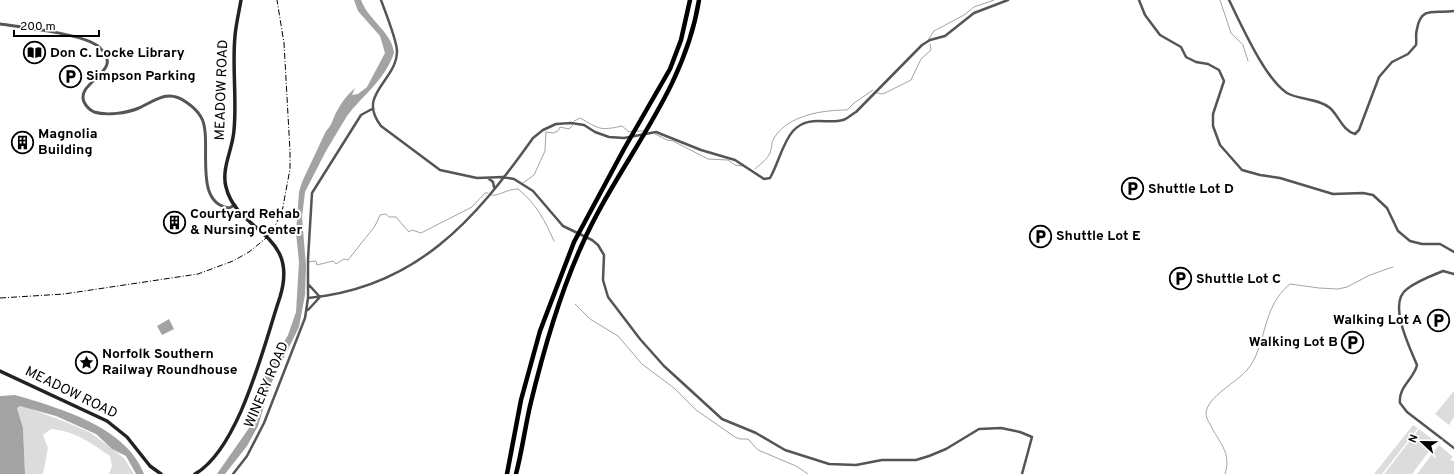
<svg xmlns="http://www.w3.org/2000/svg" width="1454" height="474" viewBox="0 0 1454 474" font-family="Overpass,sans-serif">
<style>
.green{fill:#dcdcdc}
.water{fill:#a3a3a3}
.lines{fill:none;stroke-linecap:round;stroke-linejoin:round}
.stream{stroke:#a3a3a3;stroke-width:1}
.minor{stroke:#555;stroke-width:2.5}
.tertiary{stroke:#555;stroke-width:3}
.secondary{stroke:#222;stroke-width:3.5}
.motorway{stroke:#000;stroke-width:4.5}
.rail{stroke:#000;stroke-width:1;stroke-dasharray:6 2 1 2;stroke-linecap:butt}
.labels{text-anchor:middle;dominant-baseline:central;stroke-width:4;stroke-linejoin:round;paint-order:stroke}
.poi-label{font-size:14px;font-weight:bold;fill:#000;stroke:#fff;text-anchor:start}
.street-label{font-size:14px;fill:#000;stroke:#fff}
</style>
<rect width="100%" height="100%" fill="#fff"/>
<path class="green" d="M1454 391V417L1449 425 1435 414Z
M20 405 66 422 91 433 124 458 134 474H109L112 466 110 456C91 443 75 431 51 429L43 435 48 448 43 474H25L23 428 17 408Z
M1413 425 1418 428 1382 474H1374Z
M1419 429 1436 442 1412 474H1384Z
M1439 445 1453 457 1450 460 1454 461V474H1417Z"/>
<path class="water" d="M354 0H361C369 21 392 32 394 53 385 80 363 95 347 116L326 151 305 192 302 217 306 266 305 295 299 327 270 386 258 426 247 446 225 474H217L249 428 266 373 288 335 296 312 299 262 296 233 299 192 302 182 326 131C332 125 333 118 337 111 342 102 347 95 355 88L352 95 358 94 367 87 385 53 380 36 358 11Z
M169 319 174 329 162 335 157 326Z
M15 395C59 408 127 427 144 474H136L126 456 112 449 96 434 56 416 20 406 17 408 23 428 25 474H0V396Z"/>
<g class="lines">
<path class="stream" d="M1220 0 1231 33 1243 45 1248 61
M928 40 934 31 964 15 974 7 994 0
M877 93 883 94 911 80 921 59 931 50 930 44
M574 121 580 118C600 129 599 131 622 126L629 132 633 131
M636 131H645
M655 134 667 140 673 141 708 159 728 160 735 165 743 166
M755 169C760 164 767 160 770 153 772 148 771 143 774 138 788 115 823 110 847 110L854 103 873 90
M523 183 534 175 545 151 546 132 553 133 558 131 560 127 569 129 573 125
M518 189C536 203 545 221 554 241
M491 195C498 197 506 189 518 189
M308 262 316 261 317 265 333 261 336 264 344 259 348 260 375 226 380 215 386 214 389 217H396L409 232 412 230 421 233 472 207 485 193H488
M575 304 590 319 618 336 642 364 674 388 696 410 735 437 740 439H748L758 450 796 466 808 474
M1225 474C1232 452 1219 443 1210 424 1208 421 1206 417 1206 413 1207 397 1237 382 1247 370 1267 347 1261 307 1290 284L1319 288 1338 289 1347 287 1370 275 1393 267"/>
<path class="minor" d="M381 0C385 11 397 41 397 51 397 81 356 94 381 126L440 170 477 178 503 177 514 179 533 191 563 226 592 240 598 245 604 255 603 280 608 297 640 339 664 366 722 419 756 433 785 450 829 464 856 465 882 460H916L929 456 946 449 979 429 1001 428 1020 432 1032 437 1022 474
M1139 0 1145 15 1160 35 1181 47 1186 57 1196 62 1208 64 1219 70 1224 81 1213 114V126L1220 145 1242 170 1260 175 1280 178 1333 194 1363 193 1373 195 1387 208 1398 231 1410 241 1422 244H1440L1454 252
M1229 0C1241 24 1265 79 1287 93 1299 100 1318 98 1330 108 1339 116 1342 130 1355 134L1359 130 1379 77 1392 62 1408 54 1416 45C1417 40 1415 35 1417 29 1421 5 1436 14 1454 11
M488 178 493 182 494 187
M1454 274 1443 271C1431 276 1417 281 1407 289 1387 303 1410 348 1417 365 1414 379 1398 387 1400 403L1407 412 1454 448
M308 298C416 288 475 220 533 138L543 130 556 124 571 123 584 125 595 132 609 137 624 138 656 132 701 150 735 160 764 179 770 178C778 164 783 142 793 131 809 114 827 125 843 120 847 119 852 114 856 112L922 45 930 40 945 36 974 13 1008 0
M308 310 320 297 309 285
M233 474 247 456 264 423 305 318 308 298V259L312 193 361 115 372 109"/>
<path class="tertiary" d="M0 24C21 27 85 34 99 47 127 72 75 81 84 102 86 106 90 110 94 112 107 116 127 113 139 108 156 100 168 89 186 102 192 106 197 110 201 117 214 138 191 203 229 208L235 205"/>
<path class="secondary" d="M0 371 107 421 127 437 150 466 161 474
M195 474C240 448 264 344 280 297 300 232 237 233 226 187 221 168 233 149 234 130 237 99 232 67 235 36 236 24 239 12 241 0"/>
<path class="motorway" d="M507 474 521 400 540 331 574 242 624 149 670 69 681 40 690 0
M516 474C522 451 525 428 530 406 543 352 558 298 581 247 618 162 684 95 699 0"/>
<path class="rail" d="M0 298 64 294 198 274 233 261 249 252 265 239 274 228 282 212 290 169V151L284 43 277 0"/>
</g>
<defs>
<symbol id="library-ring" viewBox="-11 -11 22 22"><circle r="9.5" fill="#fff" stroke="#000" stroke-width="1.5"/><path d="M-6-4Q-3-5.5-.7-3.5V5Q-3 3-6 4ZM6-4Q3-5.5 .7-3.5V5Q3 3 6 4Z" fill="#000"/></symbol>
<symbol id="parking-ring" viewBox="-11 -11 22 22"><circle r="9.5" fill="#fff" stroke="#000" stroke-width="1.5"/><path d="M-3.5-5.5H1a3.5 3.5 0 0 1 0 7H-1V5.5H-3.5ZM-1-3.4V-.6H.8a1.4 1.4 0 0 0 0-2.8Z" fill="#000"/></symbol>
<symbol id="building-ring" viewBox="-11 -11 22 22"><circle r="9.5" fill="#fff" stroke="#000" stroke-width="1.5"/><path d="M-4-6H4V6H1V3H-1V6H-4ZM-2.5-4.3h1.7v1.8h-1.7ZM.8-4.3h1.7v1.8H.8ZM-2.5-1h1.7V.8h-1.7ZM.8-1h1.7V.8H.8Z" fill="#000"/></symbol>
<symbol id="sight-ring" viewBox="-11 -11 22 22"><circle r="9.5" fill="#fff" stroke="#000" stroke-width="1.5"/><path d="M0-6L1.8-2.2L6-1.7L2.9 1.2L3.7 5.4L0 3.3L-3.7 5.4L-2.9 1.2L-6-1.7L-1.8-2.2Z" fill="#000"/></symbol>
</defs>
<g fill-rule="evenodd">
<use href="#library-ring" x="22" y="40" width="25" height="25"/>
<use href="#parking-ring" x="58" y="64" width="25" height="25"/>
<use href="#building-ring" x="10" y="130" width="25" height="25"/>
<use href="#parking-ring" x="1120" y="176" width="25" height="25"/>
<use href="#building-ring" x="162" y="210" width="25" height="25"/>
<use href="#parking-ring" x="1028" y="224" width="25" height="25"/>
<use href="#parking-ring" x="1168" y="266" width="25" height="25"/>
<use href="#parking-ring" x="1426" y="308" width="25" height="25"/>
<use href="#parking-ring" x="1340" y="330" width="25" height="25"/>
<use href="#sight-ring" x="74" y="350" width="25" height="25"/>
</g>
<g class="labels">
<g class="poi-label">
<text x="50" y="53">Don C. Locke Library</text>
<text x="86" y="76">Simpson Parking</text>
<text x="38" y="134">Magnolia<tspan x="38" dy="16">Building</tspan></text>
<text x="1148" y="189">Shuttle Lot D</text>
<text x="190" y="214">Courtyard Rehab<tspan x="190" dy="16">&amp; Nursing Center</tspan></text>
<text x="1056" y="236">Shuttle Lot E</text>
<text x="1196" y="279">Shuttle Lot C</text>
<text x="1422" y="320" text-anchor="end">Walking Lot A</text>
<text x="1338" y="342" text-anchor="end">Walking Lot B</text>
<text x="102" y="354">Norfolk Southern<tspan x="102" dy="16">Railway Roundhouse</tspan></text>
</g>
<g class="street-label">
<text transform="translate(222 90) rotate(-88)">MEADOW ROAD</text>
<text transform="translate(267 385) rotate(-67)">WINERY ROAD</text>
<text transform="translate(71 393) rotate(26)">MEADOW ROAD</text>
</g>
</g>
<g transform="translate(1422 442) rotate(292)" stroke="#ffffff" stroke-width="3" paint-order="stroke">
<path d="M0-3L7 15L0 10L-7 15Z" fill="#000000"/>
<text y="-6" font-size="11" font-weight="bold" text-anchor="middle" fill="#000000">N</text>
</g>
<path d="M14 30v6h85v-6" fill="none" stroke="#000000" stroke-width="2"/>
<text x="20" y="30" font-size="12" fill="#000000" stroke="#ffffff" stroke-width="3" paint-order="stroke">200 m</text>
</svg>
